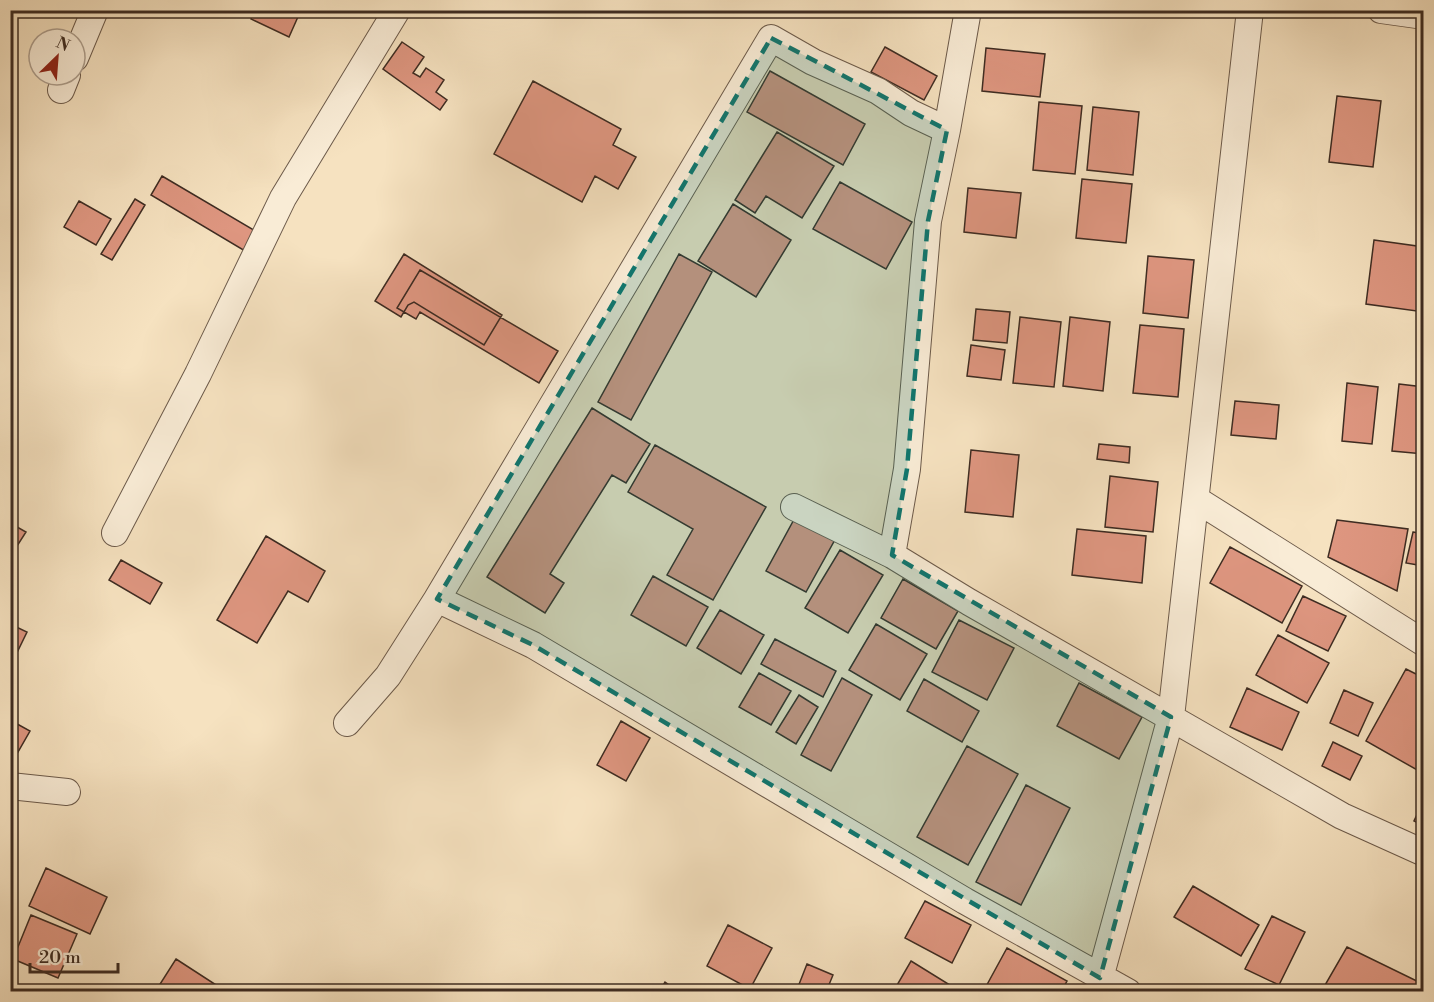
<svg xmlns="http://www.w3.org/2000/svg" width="1434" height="1002" viewBox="0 0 1434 1002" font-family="'Libre Bodoni',serif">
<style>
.building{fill:#de9680;stroke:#3e2c22;stroke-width:1.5}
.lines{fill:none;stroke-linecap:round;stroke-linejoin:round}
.minor-casing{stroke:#6c5a4a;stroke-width:28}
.minor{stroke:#f9ecd6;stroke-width:26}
.marked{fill:#0f766e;fill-opacity:0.2;stroke:#0f766e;stroke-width:4.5;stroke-dasharray:12 8;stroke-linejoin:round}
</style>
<rect width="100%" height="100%" fill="#f6e2c0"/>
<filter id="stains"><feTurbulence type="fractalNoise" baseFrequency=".00333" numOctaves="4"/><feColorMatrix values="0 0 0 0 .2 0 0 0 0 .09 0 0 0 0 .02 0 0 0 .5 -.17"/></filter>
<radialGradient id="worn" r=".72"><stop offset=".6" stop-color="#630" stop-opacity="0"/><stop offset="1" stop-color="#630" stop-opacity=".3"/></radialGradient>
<path class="building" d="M255 10H301L289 37 251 19Z
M402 42 424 57 413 73 420 77 426 68 444 80 436 92 447 100 440 110 383 69Z
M885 47 937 76 924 100 871 72Z
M986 48 1045 54 1040 97 982 91Z
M770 71 865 124 843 165 747 112Z
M533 81 621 129 613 145 636 157 618 189 595 176 582 202 494 154Z
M1337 96 1381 101 1373 167 1329 162Z
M1039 102 1082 106 1075 174 1033 170Z
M1093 107 1139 112 1133 175 1087 170Z
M777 132 834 166 802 218 766 196 755 213 735 200Z
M162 176 257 232 245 251 151 195Z
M1082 179 1132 184 1126 243 1076 238Z
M840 182 912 222 886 269 813 229Z
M968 188 1021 193 1016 238 964 232Z
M135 199 145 205 112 260 101 254Z
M79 201 111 219 96 245 64 227Z
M733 204 791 240 756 297 698 261Z
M1374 240 1424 247V312L1366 304Z
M404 254 502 315 484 345 414 302 408 305 401 317 375 301Z
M679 254 712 272 631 420 598 402Z
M1148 256 1194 260 1188 318 1143 313Z
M420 270 558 351 539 383 420 312 416 319 397 308Z
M976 309 1010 312 1007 343 973 340Z
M1020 317 1061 322 1054 387 1013 383Z
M1070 317 1110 322 1103 391 1063 386Z
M1140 325 1184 329 1178 397 1133 393Z
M971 345 1005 350 1001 380 967 376Z
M1347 383 1378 387 1372 444 1342 441Z
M1399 384 1424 387V454L1392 451Z
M1235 401 1279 405 1276 439 1231 435Z
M592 408 650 444 626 483 612 475 550 574 564 583 545 613 487 577Z
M1099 444 1130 447 1129 463 1097 459Z
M655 445 766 507 713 600 667 575 693 529 628 492Z
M971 450 1019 455 1013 517 965 512Z
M1110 476 1158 482 1153 532 1105 527Z
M797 514 837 536 806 592 766 571Z
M1337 520 1408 529 1397 591 1328 557Z
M10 523 26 532 10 557Z
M1077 529 1146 536 1142 583 1072 575Z
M1413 532 1424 534V566L1406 563Z
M266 536 325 571 308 602 288 591 257 643 217 620Z
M1230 547 1302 586 1282 623 1210 583Z
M840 550 883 575 848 633 805 608Z
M121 560 162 583 150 604 109 580Z
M653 576 708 607 686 646 631 615Z
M903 579 958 611 936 649 881 618Z
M1303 596 1346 616 1328 651 1286 631Z
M720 610 764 635 741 674 697 648Z
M959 620 1014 648 987 700 932 672Z
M10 624 27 632 10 667Z
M876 624 927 654 900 700 849 670Z
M1278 635 1329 663 1307 703 1256 675Z
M775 639 836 671 823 697 761 664Z
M1406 669 1424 678V762L1419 771 1366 741Z
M759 673 791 691 771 725 739 707Z
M842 678 872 695 831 771 801 755Z
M924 679 979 711 962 742 907 711Z
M1079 683 1142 717 1119 759 1057 726Z
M1247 688 1299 712 1282 750 1230 727Z
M1344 690 1373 703 1358 736 1330 723Z
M799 695 818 707 796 744 776 732Z
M10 720 30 731 10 766Z
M621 721 650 738 626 781 597 765Z
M1333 742 1362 756 1350 780 1322 766Z
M967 746 1018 774 968 865 917 837Z
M1026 785 1070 808 1021 905 976 882Z
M1424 800V826L1414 821Z
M46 868 107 897 90 934 29 906Z
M1193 886 1259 925 1241 956 1174 917Z
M925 901 971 925 952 963 905 938Z
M31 915 77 934 58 978 13 959Z
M1272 916 1305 932 1279 985 1245 969Z
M728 925 772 948 750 989 707 966Z
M1347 947 1423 984 1416 992H1321Z
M1007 948 1067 981 1061 992H983Z
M176 959 227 992H155Z
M911 961 958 990 957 992H893Z
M807 964 833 975 826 992H796Z
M665 982 679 992H659Z"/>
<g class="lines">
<defs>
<path id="minor" d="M1381 10 1424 16
M75 58 95 10
M61 90 67 75
M947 130 968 10
M1197 500 1424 643
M794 507 892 555 969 602 1342 816 1424 853
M115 533 198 374 283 198 397 10
M892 555 907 469 928 221 947 130 911 113 878 91 813 62 771 38 437 599 533 645 965 901 1128 992
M347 723 388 676 437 599
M10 786 67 792
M1100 978 1171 717 1250 10"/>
</defs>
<use href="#minor" class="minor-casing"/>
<use href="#minor" class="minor"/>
</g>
<path class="marked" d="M771 38 947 130 928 221 907 469 892 555 1171 717 1100 978 533 645 437 599Z"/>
<rect width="1434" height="1002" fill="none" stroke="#f6e2c0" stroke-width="36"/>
<rect x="12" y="12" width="1410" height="978" fill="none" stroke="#3e2c22" stroke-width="3"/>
<rect x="18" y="18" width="1398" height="966" fill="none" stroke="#3e2c22" stroke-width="1.5"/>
<g transform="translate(57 57) rotate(25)"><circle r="28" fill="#f9ecd6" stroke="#ae9f8e" stroke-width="1.5"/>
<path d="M0-4.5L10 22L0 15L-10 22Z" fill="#8f2418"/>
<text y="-9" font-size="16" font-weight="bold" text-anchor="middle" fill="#3e2c22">N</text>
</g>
<path d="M30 963v9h88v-9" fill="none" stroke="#3e2c22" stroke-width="3"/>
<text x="39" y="963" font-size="18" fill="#3e2c22" stroke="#f9ecd6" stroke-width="4.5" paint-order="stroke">20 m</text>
<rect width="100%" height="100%" filter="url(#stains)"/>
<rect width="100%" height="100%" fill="url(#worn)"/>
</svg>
